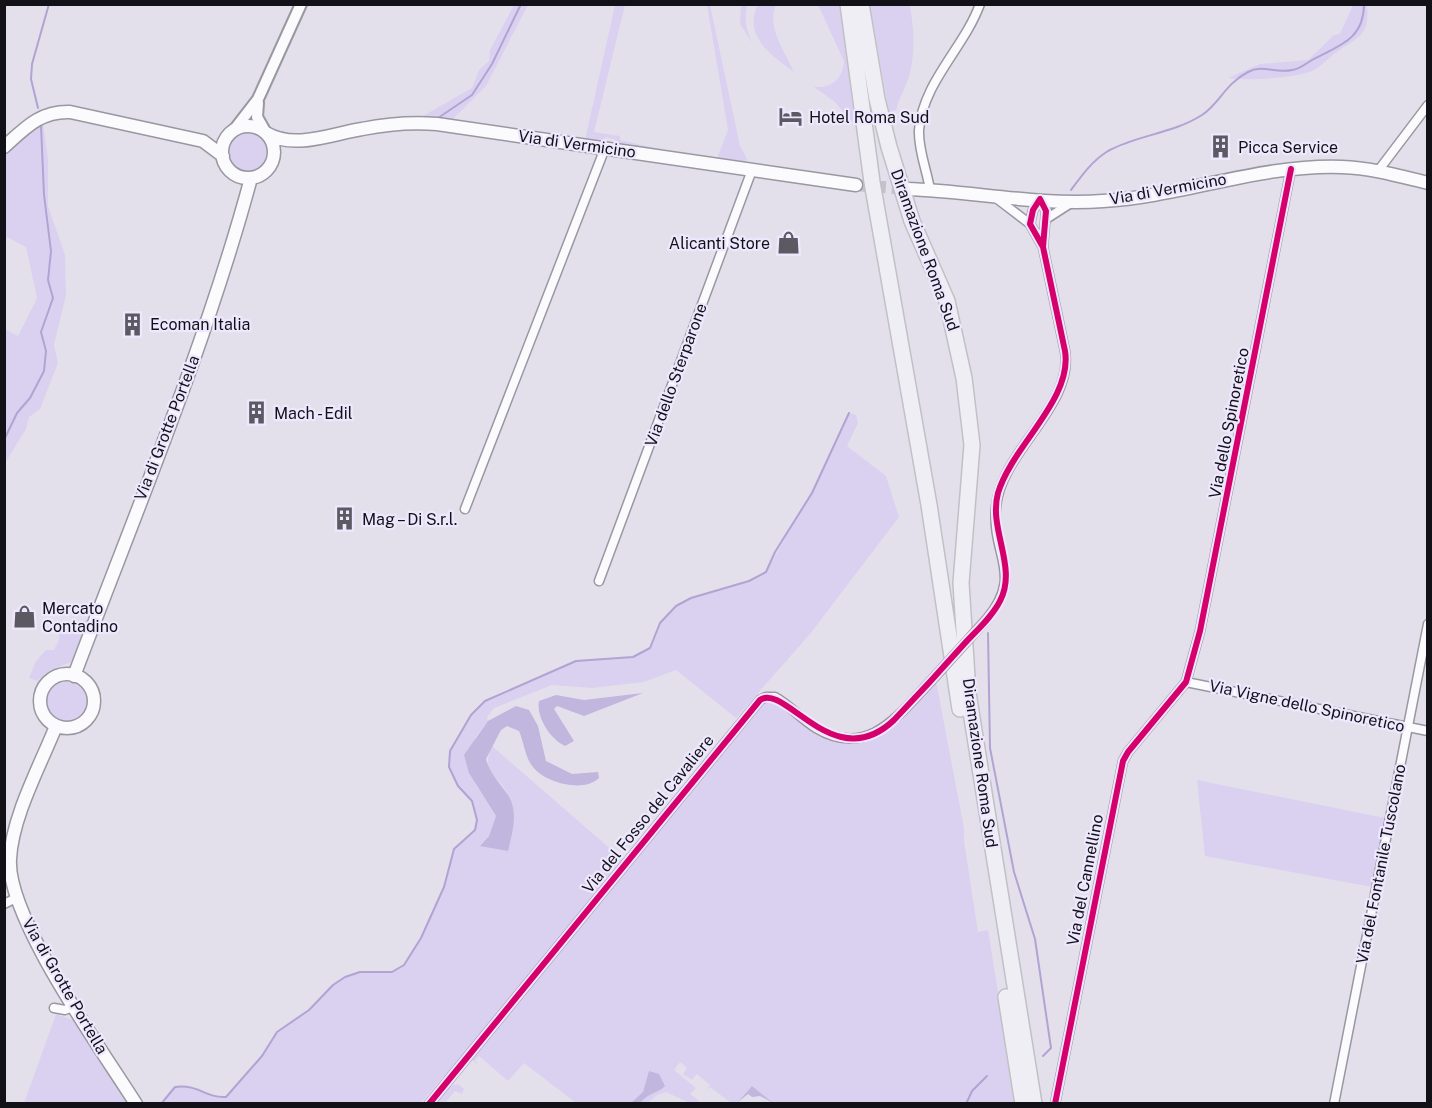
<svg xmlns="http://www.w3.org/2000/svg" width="1432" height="1108" viewBox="0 0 1432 1108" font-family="'Public Sans',sans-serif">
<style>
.green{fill:#dad1f1}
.forest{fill:#c1b6de}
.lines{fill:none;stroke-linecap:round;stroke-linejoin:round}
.stream{stroke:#b1a3d2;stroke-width:2}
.secondary-tunnel{stroke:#c4c1cc;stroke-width:12;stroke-dasharray:12 6;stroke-linecap:butt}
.minor-casing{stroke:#9997a0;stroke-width:11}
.tertiary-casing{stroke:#9997a0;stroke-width:14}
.secondary-casing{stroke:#9997a0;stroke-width:15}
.motorway-casing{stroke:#c1c0c5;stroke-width:18}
.minor{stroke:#fbfafc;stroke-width:8}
.tertiary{stroke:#fbfafc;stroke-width:10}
.secondary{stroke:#fbfafc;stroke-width:12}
.motorway{stroke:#f0eef5;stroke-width:15}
.minor-bridge-casing{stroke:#9997a0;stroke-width:11;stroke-linecap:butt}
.minor-bridge{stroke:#fbfafc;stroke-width:8}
.cycleway-casing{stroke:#eee8fe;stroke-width:10}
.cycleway{stroke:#d6006c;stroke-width:6}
.labels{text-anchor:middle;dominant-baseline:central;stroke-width:4.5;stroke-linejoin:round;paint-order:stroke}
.poi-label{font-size:16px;fill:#131118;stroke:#eee8fe;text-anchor:start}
.street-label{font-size:16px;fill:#131118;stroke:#eee8fe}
</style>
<rect width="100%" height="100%" fill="#e3e0ec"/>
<path class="green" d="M758 4 776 5C766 26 785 52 794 72 772 56 742 36 758 4Z
M514 5H528L486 86 452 120 423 116 472 88 479 70 489 61 490 50Z
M615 5H625L594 132 620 136V140L708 160 616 145V140L606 137 602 144 585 140Z
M707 5H710L740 146 747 159 744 165 716 161 728 130Z
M741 5H747C744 20 746 30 753 44L740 24Z
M818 5H841L856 117 851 122 835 102 814 87C832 88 843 79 844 61Z
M870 5H910C914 30 916 55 908 80 904 90 899 99 896 110L889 112Z
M1353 5H1367C1370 34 1360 37 1338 51 1329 57 1321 67 1312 71 1297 78 1245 81 1228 78L1260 64 1308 60 1334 35 1340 34Z
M43 123 48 159V206L65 255 66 295 54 345 58 363 40 409 29 417 26 429 5 463V329L18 336 37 298 26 247 7 237 5 242V152L16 140Z
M226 152a21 21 0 1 1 42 0a21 21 0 1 1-42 0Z
M849 413 856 415 858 423 847 446 886 476 899 517 810 634 736 718 676 670 644 682 592 688 552 685 494 708 487 717 488 721 475 738V783L496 816 489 836 480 845 508 851C508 839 512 805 508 795 498 774 480 773 492 746L622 859 445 1078 443 1077 421 1103 161 1104 175 1087C200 1084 204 1098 226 1097L262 1056 277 1032 309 1010 333 985 345 977 360 972H392L404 965 421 938 444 887 454 849 475 830 477 820 472 801 458 786 449 767 450 751 471 715 485 701 576 661 633 657 650 648 660 623 676 606 691 598 749 581 766 572 825 467Z
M86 620 88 623 71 662 49 671 37 681 29 678 36 661 46 650H54L59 640 60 621 76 623Z
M936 681 964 828V841L978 932 988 930 1016 1103H773L752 1086 737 1103H731L710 1087 705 1091 710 1085 697 1074 692 1080 683 1074 687 1068 680 1062 674 1070 696 1088 690 1094 699 1101 697 1103 687 1102 666 1092 657 1095 648 1103H576L524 1063 508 1081 479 1056 475 1061 479 1066 471 1059 763 703 767 701C782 702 793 715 805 725 863 771 899 722 936 681Z
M46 703a21 21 0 1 1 42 0a21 21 0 1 1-42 0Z
M1197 780 1385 818 1372 887 1205 856Z
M56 1014 73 1020 126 1103H24Z
M458 1084 464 1089 462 1094 455 1091 445 1103 435 1104 449 1086Z"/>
<path class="forest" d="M643 693 584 716 557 706 554 709 574 741 565 746C550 739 536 717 539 701L556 695 584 700Z
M516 706 529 710 538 726 546 761 572 774 598 772 599 778C584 793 545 783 533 767 525 758 524 742 519 731L507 726 501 730 486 759C490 774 500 783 508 795 519 812 512 834 508 851L480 846 489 836 496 816 469 773 464 755 488 721Z
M649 1071 659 1074 665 1086C659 1093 649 1092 640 1103H631L643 1092Z
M752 1086 773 1103 760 1096 752 1097 748 1094 737 1103Z"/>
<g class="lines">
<path class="stream" d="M38 108 31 79 32 64 49 4
M438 118 472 95 492 64 521 4
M1071 190C1082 175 1092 161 1108 151 1137 135 1172 134 1202 115 1219 104 1225 84 1248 72 1263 64 1275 74 1292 70 1300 69 1305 64 1312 60 1337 46 1364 41 1364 4
M4 440 17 413 30 398 44 371 46 351 41 332 53 298 48 280 51 251 44 195 41 125
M988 633 990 748 1014 872 1035 939 1051 1048 1043 1056
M161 1104 175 1087C200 1084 204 1098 226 1097L262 1056 277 1032 309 1010 333 985 345 977 360 972H392L404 965 421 938 444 887 454 849 475 830 477 820 472 801 458 786 449 767 450 751 471 715 485 701 576 661 633 657 650 648 660 623 676 606 691 598 749 581 766 572 775 552 812 493 849 413
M966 1104 972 1091 987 1076"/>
<path class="secondary-tunnel" d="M856 185 907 189"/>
<defs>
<path id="minor" d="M1378 171 1428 105
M930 190C927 170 918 150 919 130 923 82 964 48 980 4
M996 198 1030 224
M1046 219 1071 203
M465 509 605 148
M599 581 752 170
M986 620C1025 574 991 556 996 507 1001 451 1074 406 1065 351L1043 247 1046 211 1040 199 1033 210 1030 224 1043 247
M1186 682 1428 731
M4 904 16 898
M54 1008 65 1010 75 1006
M429 1104 760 700 766 697H775C790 705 801 719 816 728 867 759 898 716 930 682
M1055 1104 1123 761 1128 752 1186 682 1200 631 1291 169
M1334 1104 1428 624"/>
<path id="tertiary" d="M258 103 257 117 266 133
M234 130 258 99 301 4"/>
<path id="secondary" d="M222 152a26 26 0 1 1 52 0a26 26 0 1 1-52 0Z
M266 133C295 150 331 134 362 129 387 124 412 122 437 124L856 185
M4 147C25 128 40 111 70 112L203 141 223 156
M907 189C971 191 1040 206 1103 201 1184 196 1260 164 1342 167 1372 168 1399 176 1428 183
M40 701a27 27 0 1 1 54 0a27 27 0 1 1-54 0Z
M74 676C136 511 205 348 251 178
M56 726C40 766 12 817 10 859 6 917 102 1050 136 1104"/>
<path id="motorway" d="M848 4 872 182 929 505 960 709
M861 4 877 99 889 147 912 221 947 301 964 378 972 445 961 583 968 693 1034 1104
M1006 997 1023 1104"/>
</defs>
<use href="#minor" class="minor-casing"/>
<use href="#tertiary" class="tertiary-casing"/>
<use href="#secondary" class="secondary-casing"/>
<use href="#motorway" class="motorway-casing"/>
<use href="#minor" class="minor"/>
<use href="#tertiary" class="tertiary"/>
<use href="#secondary" class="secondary"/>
<use href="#motorway" class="motorway"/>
<defs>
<path id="minor-bridge" d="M930 682 986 620"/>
</defs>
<use href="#minor-bridge" class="minor-bridge-casing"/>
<use href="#minor-bridge" class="minor-bridge"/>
<defs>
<path id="cycleway" d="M429 1104 760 700C785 682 834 777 894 720 918 695 942 669 965 643 977 630 992 617 1000 601 1018 567 988 529 998 493 1012 446 1073 399 1065 351L1043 247 1046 211 1040 199 1033 210 1030 224 1043 247
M1055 1104 1123 761 1128 752 1186 682 1200 631 1291 169"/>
</defs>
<use href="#cycleway" class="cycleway-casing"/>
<use href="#cycleway" class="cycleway"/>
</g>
<defs>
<symbol id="hotel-bare" viewBox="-9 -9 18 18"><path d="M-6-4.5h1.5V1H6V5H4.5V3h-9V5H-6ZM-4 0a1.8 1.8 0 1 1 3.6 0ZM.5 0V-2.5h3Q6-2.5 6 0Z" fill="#5c5962" stroke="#eee8fe" stroke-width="2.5" paint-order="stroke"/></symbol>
<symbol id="building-bare" viewBox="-9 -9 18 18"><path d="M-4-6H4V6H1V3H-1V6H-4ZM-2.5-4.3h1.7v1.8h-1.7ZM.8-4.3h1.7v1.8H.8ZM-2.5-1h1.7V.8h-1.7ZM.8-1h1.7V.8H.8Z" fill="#5c5962" stroke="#eee8fe" stroke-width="2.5" paint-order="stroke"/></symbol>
<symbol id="shop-bare" viewBox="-9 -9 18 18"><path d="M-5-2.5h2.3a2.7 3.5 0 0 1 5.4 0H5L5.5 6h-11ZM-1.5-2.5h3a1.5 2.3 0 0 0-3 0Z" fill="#5c5962" stroke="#eee8fe" stroke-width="2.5" paint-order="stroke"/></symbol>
</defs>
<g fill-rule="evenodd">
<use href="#hotel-bare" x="774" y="100" width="33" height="33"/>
<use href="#building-bare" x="1204" y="130" width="33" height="33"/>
<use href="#shop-bare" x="772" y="226" width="33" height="33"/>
<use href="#building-bare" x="116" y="308" width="33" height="33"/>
<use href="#building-bare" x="240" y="396" width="33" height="33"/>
<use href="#building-bare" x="328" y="502" width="33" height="33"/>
<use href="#shop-bare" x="8" y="600" width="33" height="33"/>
</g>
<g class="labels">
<g class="poi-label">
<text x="809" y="117">Hotel Roma Sud</text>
<text x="1238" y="147">Picca Service</text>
<text x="770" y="243" text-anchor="end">Alicanti Store</text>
<text x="150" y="324">Ecoman Italia</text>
<text x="274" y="413">Mach - Edil</text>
<text x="362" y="519">Mag – Di S.r.l.</text>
<text x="42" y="608">Mercato<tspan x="42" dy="18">Contadino</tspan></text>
</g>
<g class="street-label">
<text transform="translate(577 144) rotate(8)">Via di Vermicino</text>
<text transform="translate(1168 189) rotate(-10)">Via di Vermicino</text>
<text transform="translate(925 250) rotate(70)">Diramazione Roma Sud</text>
<text transform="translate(676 375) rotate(-70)">Via dello Sterparone</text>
<text transform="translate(1229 423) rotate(-79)">Via dello Spinoretico</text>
<text transform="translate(167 428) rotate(-69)">Via di Grotte Portella</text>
<text transform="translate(1307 706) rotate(12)">Via Vigne dello Spinoretico</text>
<text transform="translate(980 763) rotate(82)">Diramazione Roma Sud</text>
<text transform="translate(648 814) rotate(-51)">Via del Fosso del Cavaliere</text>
<text transform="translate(1381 864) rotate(-79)">Via del Fontanile Tuscolano</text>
<text transform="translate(1085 880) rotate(-79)">Via del Cannellino</text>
<text transform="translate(65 986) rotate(60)">Via di Grotte Portella</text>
</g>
</g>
<rect width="1432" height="1108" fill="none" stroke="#131118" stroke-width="12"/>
</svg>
